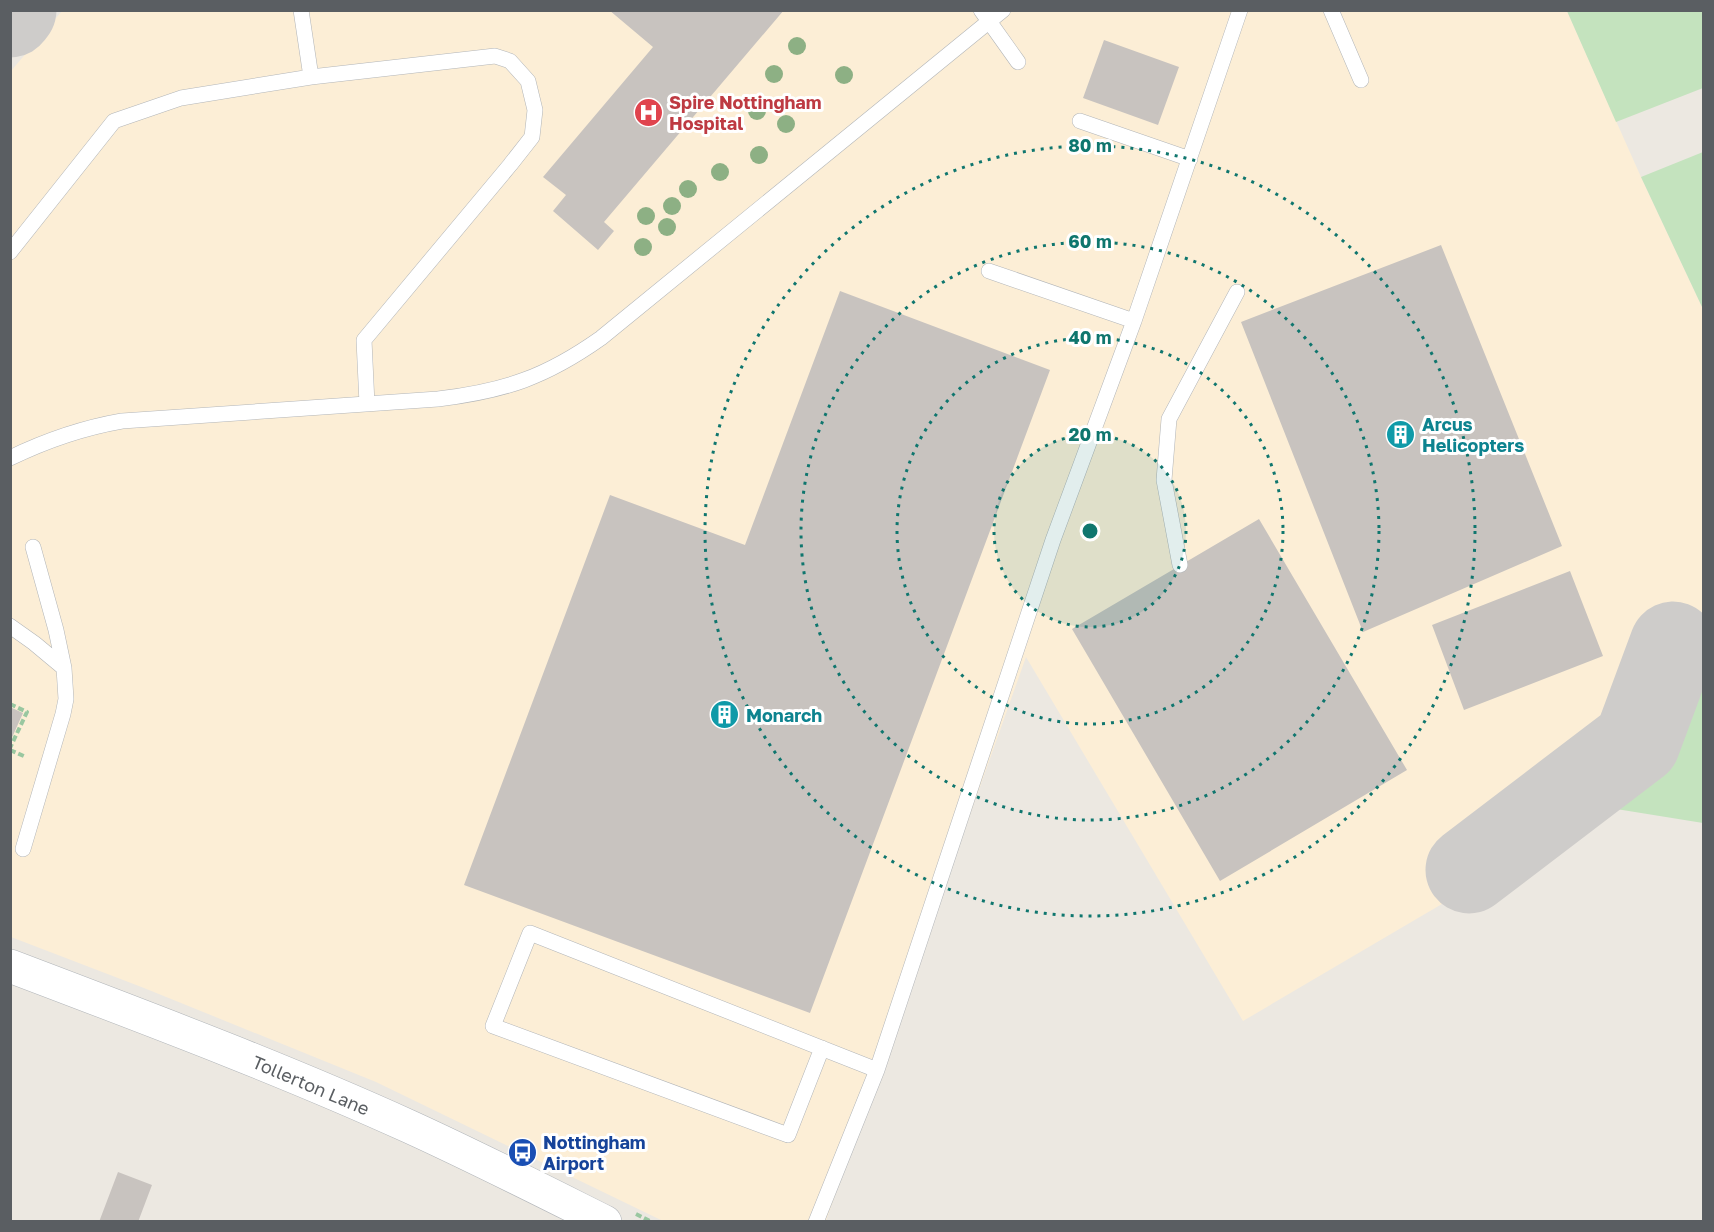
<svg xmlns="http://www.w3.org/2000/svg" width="1714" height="1232" viewBox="0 0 1714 1232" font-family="'Golos Text',sans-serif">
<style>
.commercial{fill:#fceed6}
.green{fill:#c4e3be}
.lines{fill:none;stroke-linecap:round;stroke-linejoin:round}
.taxiway{stroke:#ceccca;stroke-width:87}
.building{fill:#c8c3bf}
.lane-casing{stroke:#b2b5b8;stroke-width:16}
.secondary-casing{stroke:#b1b5b9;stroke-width:34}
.path{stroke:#99c7a0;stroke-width:4;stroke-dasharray:6 3;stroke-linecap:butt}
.lane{stroke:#fff;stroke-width:15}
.secondary{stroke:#fff;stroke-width:33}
.tree{fill:#8db084}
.ring{fill:none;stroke:#0f766e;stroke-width:3;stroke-dasharray:3 6}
.labels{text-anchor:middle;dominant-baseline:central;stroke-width:6;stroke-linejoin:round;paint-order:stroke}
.health-label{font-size:18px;font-weight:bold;fill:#be3a42;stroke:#fff;text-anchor:start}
.culture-label{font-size:18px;font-weight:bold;fill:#0d838f;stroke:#fff;text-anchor:start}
.street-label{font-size:18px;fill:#5a5e62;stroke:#fff}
.transit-label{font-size:18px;font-weight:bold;fill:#164399;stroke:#fff;text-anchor:start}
.centre{fill:#0f766e;stroke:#fff;stroke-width:3}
.ring-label{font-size:18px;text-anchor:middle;font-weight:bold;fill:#0f766e;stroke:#fff;stroke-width:6;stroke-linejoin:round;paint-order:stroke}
</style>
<rect width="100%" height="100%" fill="#ece8e1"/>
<path class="commercial" d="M62 11H1567L1641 177 1703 309V633L1694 637 1663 749 1573 802 1476 884 1243 1021 1026 657 826 1221H663L376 1082 144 988 11 937V71Z"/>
<path class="green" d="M1567 11H1703V88L1616 122Z
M1703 152V309L1641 177Z
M1703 633V823L1573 802 1663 749 1694 637Z"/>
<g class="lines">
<path class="taxiway" d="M10 14 13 10
M1469 870 1637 742 1673 645"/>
</g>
<path class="building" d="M609 10H784L604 222 614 231 598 250 553 211 566 195 543 177 653 47Z
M1104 40 1179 67 1158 125 1083 98Z
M1441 245 1562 546 1363 632 1241 322Z
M840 291 1050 370 810 1013 464 885 610 495 745 545Z
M1259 519 1407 770 1220 881 1072 629Z
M1570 571 1603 656 1464 710 1432 625Z
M10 707 23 713 10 742Z
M118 1172 152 1185 138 1222H99Z"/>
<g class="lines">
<defs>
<path id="lane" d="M301 10 311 77
M981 10 1018 62
M1331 10 1361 80
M1080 121 1190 159
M10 252 114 121 181 98 311 77 495 56 510 61 528 81 535 110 532 137 510 165 364 340 367 404
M989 271 1134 321
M10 458C47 440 82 428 122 421L438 399C505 391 546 377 601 338L1003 10
M33 547 56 630 64 668
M1180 565 1164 480 1169 419 1237 292
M10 626 34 643 64 668 66 699 63 714 23 849
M822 1048 788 1135 493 1026 530 933 877 1070
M816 1222 877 1070 1053 540 1134 321 1240 10"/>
<path id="secondary" d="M10 966C144 1017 278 1067 408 1126 474 1156 539 1189 605 1222"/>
</defs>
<use href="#lane" class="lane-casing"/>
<use href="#secondary" class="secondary-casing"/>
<path class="path" d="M10 704 27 712 10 748
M10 750 26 757
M636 1214 652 1222"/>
<use href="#lane" class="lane"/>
<use href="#secondary" class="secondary"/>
</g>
<g class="tree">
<circle cx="797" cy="46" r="9"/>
<circle cx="774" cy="74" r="9"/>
<circle cx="844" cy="75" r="9"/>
<circle cx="757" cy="111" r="9"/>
<circle cx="786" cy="124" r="9"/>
<circle cx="759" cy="155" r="9"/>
<circle cx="720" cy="172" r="9"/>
<circle cx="688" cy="189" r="9"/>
<circle cx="672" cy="206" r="9"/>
<circle cx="646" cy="216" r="9"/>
<circle cx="667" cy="227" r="9"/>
<circle cx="643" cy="247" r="9"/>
</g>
<circle cx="1090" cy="531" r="96" fill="#0f766e" fill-opacity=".12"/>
<g class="ring">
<circle cx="1090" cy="531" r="96"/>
<circle cx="1090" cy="531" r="193"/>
<circle cx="1090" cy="531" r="289"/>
<circle cx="1090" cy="531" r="385"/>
</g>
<defs>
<symbol id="hospital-disc" viewBox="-11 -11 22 22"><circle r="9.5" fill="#e0444e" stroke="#fff"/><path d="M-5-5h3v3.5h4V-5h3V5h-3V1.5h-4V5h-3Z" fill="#fff"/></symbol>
<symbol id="building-disc" viewBox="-11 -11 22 22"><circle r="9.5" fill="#0f9aa8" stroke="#fff"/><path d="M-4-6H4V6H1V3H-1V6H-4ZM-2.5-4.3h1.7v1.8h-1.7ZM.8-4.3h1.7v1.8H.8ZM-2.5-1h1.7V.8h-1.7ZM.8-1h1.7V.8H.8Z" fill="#fff"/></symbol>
<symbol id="bus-disc" viewBox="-11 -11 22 22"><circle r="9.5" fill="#1a4fb4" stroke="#fff"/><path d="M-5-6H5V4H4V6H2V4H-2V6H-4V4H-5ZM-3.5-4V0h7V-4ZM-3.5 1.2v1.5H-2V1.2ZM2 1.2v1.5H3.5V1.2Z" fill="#fff"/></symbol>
</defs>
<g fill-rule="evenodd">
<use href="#hospital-disc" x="632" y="96" width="33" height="33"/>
<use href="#building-disc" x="1384" y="418" width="33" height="33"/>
<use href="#building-disc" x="708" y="698" width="33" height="33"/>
<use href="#bus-disc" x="506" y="1136" width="33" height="33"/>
</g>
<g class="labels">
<g class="health-label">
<text x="669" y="102">Spire Nottingham<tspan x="669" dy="21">Hospital</tspan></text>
</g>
<g class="culture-label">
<text x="1422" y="424">Arcus<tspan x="1422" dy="21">Helicopters</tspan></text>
<text x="746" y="715">Monarch</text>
</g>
<g class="street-label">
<text transform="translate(311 1085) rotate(23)">Tollerton Lane</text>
</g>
<g class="transit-label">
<text x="543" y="1142">Nottingham<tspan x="543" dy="21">Airport</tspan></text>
</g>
</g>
<circle cx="1090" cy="531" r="9" class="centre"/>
<g class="ring-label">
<text x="1090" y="152">80 m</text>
<text x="1090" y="248">60 m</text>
<text x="1090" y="344">40 m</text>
<text x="1090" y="441">20 m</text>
</g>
<rect width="1714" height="1232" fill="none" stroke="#5a5e62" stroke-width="24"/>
</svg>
